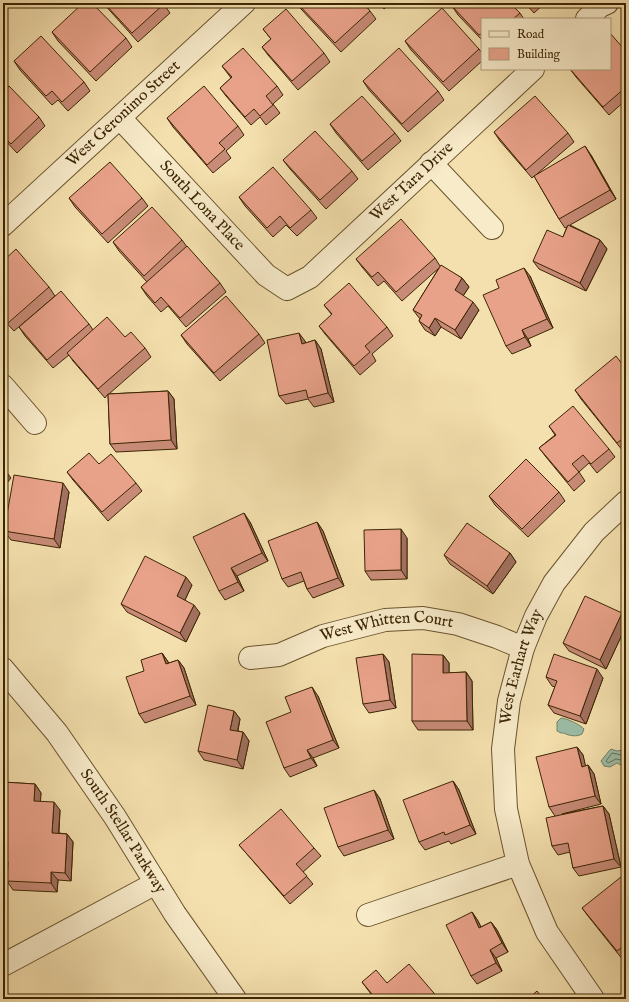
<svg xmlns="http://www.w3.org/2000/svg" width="629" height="1002" viewBox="0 0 629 1002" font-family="'IM FELL English',serif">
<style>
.water{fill:#9cbda7;stroke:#768065}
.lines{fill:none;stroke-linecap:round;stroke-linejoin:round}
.shore{stroke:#6c7155;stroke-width:1}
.minor-casing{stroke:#6a542e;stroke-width:24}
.minor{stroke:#f8ebca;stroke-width:22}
.wall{fill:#c88b77;stroke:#3c2503}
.shaded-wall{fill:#a37161;stroke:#3c2503}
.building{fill:#e9a28a;stroke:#3c2503}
.labels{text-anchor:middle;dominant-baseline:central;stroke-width:3;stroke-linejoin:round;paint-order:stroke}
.street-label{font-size:16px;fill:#3c2503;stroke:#f8ebca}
</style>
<rect width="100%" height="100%" fill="#f4e0ae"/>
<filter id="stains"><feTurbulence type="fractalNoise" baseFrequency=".005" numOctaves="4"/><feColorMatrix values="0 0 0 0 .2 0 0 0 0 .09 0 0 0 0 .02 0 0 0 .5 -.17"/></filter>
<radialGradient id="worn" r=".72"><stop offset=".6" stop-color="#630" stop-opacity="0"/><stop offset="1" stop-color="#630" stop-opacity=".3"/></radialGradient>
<path class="water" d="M561 718C566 718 581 725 584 729L582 734C577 737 569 736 564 733H561L557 731V722Z
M611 749 617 751 622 750 626 753V764L621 765 617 763 610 767 604 766 601 761 609 751Z"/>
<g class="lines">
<path class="shore" d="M626 756 612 753 606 761 608 763 616 759 626 761"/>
<defs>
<g id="minor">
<path d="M587 19 600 6 607 3"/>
<path id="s1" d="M120 118 266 275 287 289 310 277 533 69"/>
<path d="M431 163 492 228"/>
<path id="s2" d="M3 225 244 3"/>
<path d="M3 386 35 423"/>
<path id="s3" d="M250 658 279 655 323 636 385 620 423 618 458 624 497 637 523 648"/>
<path id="s4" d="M3 669 57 733 115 817 175 914 235 999"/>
<path d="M368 915 518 864"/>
<path d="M3 965 156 883"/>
<path id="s5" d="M593 999 547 932 518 864 506 809 503 749 509 701 523 648 536 616 554 583 594 532 626 502"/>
</g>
</defs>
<use href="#minor" class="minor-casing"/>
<use href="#minor" class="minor"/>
</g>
<path class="wall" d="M103 3H163L170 13 138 42Z
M297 3H363L370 11 376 19 341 52 301 9Z
M378 3H391L384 9Z
M525 3H545L534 13Z
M452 6 520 13 524 19H482V40L458 15Z
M263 29 324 53 330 62 298 90 268 55 262 47 271 39Z
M52 32 126 38 132 47 96 81 58 41Z
M405 41 479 49 482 53V61L449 91 411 50Z
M626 45V100L609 115 576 77 570 69 623 48Z
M14 61 84 82 90 91 68 111 58 100 52 105 20 70Z
M222 66 277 86 283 95 273 104 280 113 266 125 260 117 251 125 226 96 220 88 231 78Z
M363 81 438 91 444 100 408 132 369 90Z
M3 93 39 117 45 126 17 153 3 138Z
M167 118 238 126 244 135 226 151 231 158 213 173 173 127Z
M330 124 395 133 401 141 368 170 336 133Z
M494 132 568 133 574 142 537 174 591 155 616 199 570 225 600 240 607 249 586 291 539 269 533 261 563 237 567 227 565 228 559 219 534 176 532 178 500 141Z
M3 158 7 163 3 167Z
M283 160 352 171 358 179 326 209 290 169Z
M239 197 311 210 317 218 297 236 286 225 273 237 245 206Z
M69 198H142L148 206 108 243 75 207Z
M182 240 187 247 220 283 226 292 186 327 168 306 161 312 147 296 141 287 147 282 119 251 113 242Z
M435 258 440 266 462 278 469 287 463 296 479 310 461 339 441 327 435 336 425 330 419 321 420 319 413 310 439 268 402 301 384 281 378 286 362 267 356 259Z
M3 261 49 287 55 296 14 331 3 319Z
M530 276 553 328 528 339 531 346 512 354 506 346Z
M324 305 387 327 393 336 372 354 376 361 360 375 325 334 319 326 332 315Z
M89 324 93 330 125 337 145 348 151 357 109 394 168 391 174 399 177 449 116 452 110 444 108 394 105 398 73 361 69 355 53 368 25 336 19 327Z
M259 334 265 343 220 381 187 344 181 335Z
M315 340 321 349 334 402 314 407 308 399 286 404 279 396 305 341 306 343Z
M626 369V449L623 451 581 399 575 390Z
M549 426 609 449 615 457 597 473 589 463 579 472 585 481 574 491 546 457 539 448 555 435Z
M99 464 136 483 142 491 108 521 73 480 67 472Z
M69 492 60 548 11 540 4 531Z
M559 492 565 501 528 537 495 505 489 496Z
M250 522 268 561 237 576 244 591 225 600 219 591Z
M317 522 323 531 344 586 313 598 307 589 304 581 288 587 282 579Z
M407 538V579L371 580 365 571Z
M510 553 516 562 493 594 450 564 444 555Z
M192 585 185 600 200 613 186 642 127 612 121 604Z
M622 613 626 619V626L606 669 569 651 563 643Z
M162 653 169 663 178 660 184 668 196 705 145 723 139 714 144 671Z
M383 654 389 662 396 708 369 713 363 704Z
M443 655 449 663V673L466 672 472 681 473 730H418L412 721Z
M546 677 603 678 586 724 554 713 548 705 555 687 552 686Z
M318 696 339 748 313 758 317 766 290 777 284 768 291 712Z
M234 711 240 719 238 731 243 732 249 741 243 769 204 760 198 751Z
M577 747 583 755 585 766 588 765 594 774 601 804 562 814 603 806 609 814 621 867 579 876 573 868 570 852 558 855 552 846 555 816 549 807Z
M453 781 459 790 476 834 451 844 449 841 425 850 419 842Z
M3 782 35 784 41 793 40 801 60 810 59 833 67 834 73 842 71 881 58 880 57 892 13 890 7 881 8 870H3Z
M374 790 380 799 394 839 344 856 338 847Z
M239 845 314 848 321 856 303 872 313 884 290 904 246 853Z
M626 884V958L623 960 588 916 582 908Z
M472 912 478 921 481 927 491 922 497 930 508 952 496 958 502 971 477 984 471 976Z
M362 982 387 983 439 999H375L368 990Z"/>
<path class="shaded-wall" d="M585 146 591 155 616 199 610 190Z
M600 240 607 249 586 291 580 283Z
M524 268 530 276 553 328 547 319Z
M462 278 469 287 461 299 455 290Z
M473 302 479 310 461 339 455 330Z
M435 318 441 327 435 336 429 328Z
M522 330 528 339 531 346 525 337Z
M299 333 305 341 308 352 302 344Z
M315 340 321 349 334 402 328 393Z
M168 391 174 399 177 449 171 440Z
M5 470 11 478 3 488V472Z
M63 483 69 492 60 548 54 539Z
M244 513 250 522 268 561 262 553Z
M317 522 323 531 344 586 338 578Z
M401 529 407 538V579L401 570Z
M510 553 516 562 493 594 487 586Z
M231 568 237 576 244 591 238 582Z
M186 577 192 585 183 604 177 596Z
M194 605 200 613 186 642 180 633Z
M622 613 626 619V626L606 669 600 660Z
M162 653 168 662 172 673 166 664Z
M383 654 389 662 396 708 390 700Z
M443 655 449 663V681L443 673Z
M178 660 184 668 196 705 190 696Z
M597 669 603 678 586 724 580 716Z
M466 672 472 681 473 730 467 721Z
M312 687 318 696 339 748 333 740Z
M234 711 240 719 236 738 230 730Z
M243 732 249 741 243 769 237 760Z
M577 747 583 755 588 776 582 767Z
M307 750 313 758 317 766 311 758Z
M588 765 594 774 601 804 595 796Z
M453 781 459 790 476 834 470 825Z
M35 784 41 793 40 809 34 801Z
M374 790 380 799 394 839 388 830Z
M54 802 60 810 58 841 52 833Z
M603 806 609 814 621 867 614 859Z
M67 834 73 842 71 881 65 873Z
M51 872 58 880 57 892 51 883Z
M472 912 478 921 485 936 479 928Z
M491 922 497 930 508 952 502 943Z
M490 950 496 958 502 971 496 963Z"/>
<path class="building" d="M83 3H92L126 38 90 72 52 32Z
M104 3H163L164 4 132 33Z
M297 3H363L370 11 335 43Z
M456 3H510L520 13 513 19H482V33L479 35 452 6Z
M442 8 479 49 443 82 405 41Z
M286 9 324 53 292 81 262 47 271 39 263 29Z
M610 33 623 48 626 45V87L603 107 570 69H610Z
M41 36 84 82 62 102 52 91 46 96 14 61Z
M243 48 277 86 266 96 273 105 260 116 254 109 245 117 220 88 232 77 222 66Z
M399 48 438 91 402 124 363 81Z
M9 86 39 117 11 144 3 136V93Z
M204 86 238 126 219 143 225 149 207 165 167 118Z
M362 96 395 133 362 161 330 124Z
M535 96 568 133 526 170 494 132Z
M315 131 352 171 320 200 283 160Z
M585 146 610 190 559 219 534 176Z
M110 162 142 198 102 234 69 198Z
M273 167 311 210 290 228 280 216 267 228 239 197Z
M152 207 182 240 144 276 113 242Z
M401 219 435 258 396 292 378 272 372 277 356 259Z
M568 225 600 240 580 283 533 261 547 230 563 237Z
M187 246 220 283 180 318 161 297 155 303 141 287Z
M16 249 49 287 8 323 3 317V261Z
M441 265 462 278 455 290 473 302 455 330 435 318 429 328 419 321 422 315 413 310Z
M524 268 547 319 522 330 525 337 506 346 483 295 499 288 496 280Z
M349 283 387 327 365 346 370 352 354 366 319 326 332 314 324 305Z
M61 291 89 324 47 360 19 327Z
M226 296 259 334 214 373 181 335Z
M107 317 125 337 131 332 145 348 98 389 67 353Z
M299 333 302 344 315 340 328 393 308 398 306 390 279 396 267 340Z
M616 356 626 369V436L617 443 575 390Z
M168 391 171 440 110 444 108 394Z
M573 406 609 449 591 464 583 455 572 464 579 472 568 482 539 448 556 435 549 426Z
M89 453 99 464 111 454 136 483 102 512 67 472Z
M526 459 559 492 522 529 489 496Z
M3 468 5 470 3 472Z
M14 475 63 483 54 539 4 531Z
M244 513 262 553 231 568 238 582 219 591 193 537Z
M317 522 338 578 307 589 301 572 282 579 268 541Z
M467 523 510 553 487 586 444 555Z
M401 529V570L365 571 364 530Z
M145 556 186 577 177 596 194 605 180 633 121 604Z
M626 565V572L623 568Z
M585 596 622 613 600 660 563 643Z
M162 653 166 664 178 660 190 696 139 714 126 677 144 671 141 660Z
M383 654 390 700 363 704 356 658Z
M412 654 443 655V673L466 672 467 721H412Z
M554 654 597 669 580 716 548 705 557 681 546 677Z
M312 687 333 740 307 750 311 758 284 768 266 722 291 712 285 697Z
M208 705 234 711 230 730 243 732 237 760 198 751Z
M577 747 582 767 588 765 595 796 549 807 536 757Z
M453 781 470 825 445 835 444 832 419 842 403 800Z
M3 782 35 784 34 801 54 802 52 833 67 834 65 873 51 872V883L7 881 8 862H3Z
M374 790 388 830 338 847 324 808Z
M603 806 614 859 573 868 568 843 552 846 546 818Z
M281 809 314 848 296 864 307 876 284 896 239 845Z
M621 877 626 884V944L617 951 582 908Z
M472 912 479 928 491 922 502 943 490 950 496 963 471 976 446 925Z
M409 964 439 999H376L362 982 376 970 387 983Z
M537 991 543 999H528Z"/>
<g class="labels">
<g class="street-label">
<text stroke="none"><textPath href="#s2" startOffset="164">West Geronimo Street</textPath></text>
<text stroke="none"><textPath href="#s1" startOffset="405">West Tara Drive</textPath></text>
<text stroke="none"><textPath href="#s1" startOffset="120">South Lona Place</textPath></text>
<text stroke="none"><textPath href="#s3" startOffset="142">West Whitten Court</textPath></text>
<text stroke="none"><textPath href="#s5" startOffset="356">West Earhart Way</textPath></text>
<text stroke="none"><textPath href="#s4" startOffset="202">South Stellar Parkway</textPath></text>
</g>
</g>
<rect width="629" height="1002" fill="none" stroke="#f4e0ae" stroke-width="16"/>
<rect x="4" y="4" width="621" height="994" fill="none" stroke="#3c2503" stroke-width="2"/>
<rect x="8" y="8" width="613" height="986" fill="none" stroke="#3c2503"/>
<rect x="481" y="18" width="130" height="52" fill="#f8ebca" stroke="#ad9c7a"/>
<rect x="489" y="31" width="20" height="6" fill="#f8ebca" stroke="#ad9c7a"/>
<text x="517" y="38" font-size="12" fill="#3c2503">Road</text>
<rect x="489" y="48" width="20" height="12" fill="#e9a28a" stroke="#ad9c7a"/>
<text x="517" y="58" font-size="12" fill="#3c2503">Building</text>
<rect width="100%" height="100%" filter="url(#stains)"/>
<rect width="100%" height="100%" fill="url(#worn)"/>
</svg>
